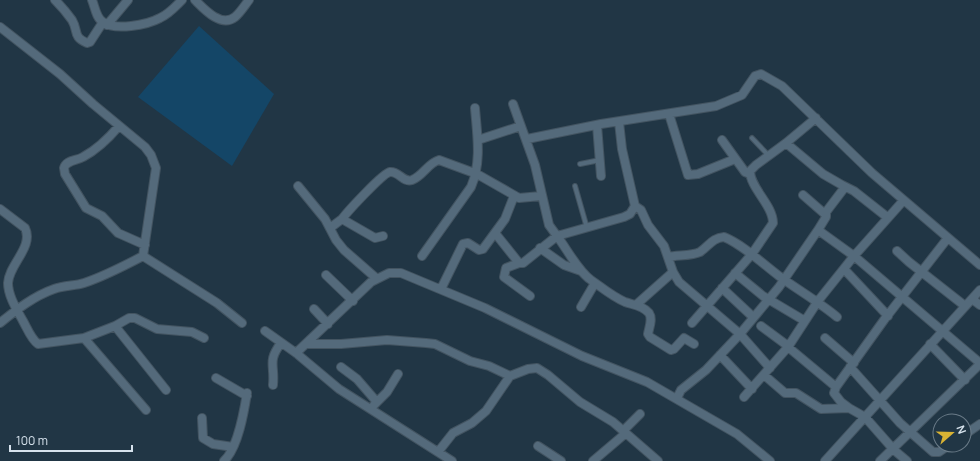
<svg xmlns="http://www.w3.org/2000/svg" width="980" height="461" viewBox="0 0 980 461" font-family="Manrope,sans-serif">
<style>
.green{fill:#144667}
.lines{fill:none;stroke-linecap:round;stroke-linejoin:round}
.lane-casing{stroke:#435461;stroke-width:6}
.street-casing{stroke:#435461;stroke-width:10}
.lane{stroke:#546a7b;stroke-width:4}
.street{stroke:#546a7b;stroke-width:8}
</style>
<rect width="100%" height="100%" fill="#213645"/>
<path class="green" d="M199 26 274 94 232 166 138 97Z"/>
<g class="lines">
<defs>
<path id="lane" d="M752 138 769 156
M580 164 600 160
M575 186 587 228"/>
<path id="street" d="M55 0C61 6 67 13 72 20 79 32 72 36 87 43L90 42 103 22
M92 0C95 7 96 18 103 22 115 31 147 25 160 18 169 14 175 7 182 0
M195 0C204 9 221 28 235 17 240 13 245 5 249 0
M107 25 128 0
M0 27 60 74 93 104 145 147 151 155 156 168 143 256C124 266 105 276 84 283 75 286 64 285 54 289 34 296 16 310 0 323
M513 104 535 165 549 225 557 236 624 217 630 214 635 206 622 149 619 122
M669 114 688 175 698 174 735 159
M597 125 601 176
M119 126C108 139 98 149 83 157 76 161 66 160 64 168L65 174 86 208 102 216 118 233 145 245
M527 139 601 124 716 106 742 95 755 76 761 74 782 86 872 173 980 265
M478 140 521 126
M722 140 745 172 750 174
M786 143 823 174 842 185 854 191 887 217
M298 186 325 219 336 240 344 250 376 278
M803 195 826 215
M635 206 641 210 648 225 664 246 673 272 679 282 740 334 770 368
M0 209 25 228C34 247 9 264 8 283 8 296 17 310 23 321 27 328 31 339 38 344L84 338 115 326 129 318H135L157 329 192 332 204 338
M342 219C348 211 383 173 390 172 399 171 403 183 412 180 423 176 428 163 439 160L477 174 519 198 541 196
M330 228 342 219 375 238 383 236
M818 230 826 217V212L845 187
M495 233 519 263H523L557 236C567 249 578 271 591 280 601 287 613 297 625 302 633 305 642 305 649 313 653 319 649 328 648 334L650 337 671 350 674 349 684 338 694 344
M540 248 564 265 581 271
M897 251 909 262 965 306
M143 256 217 303 242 323
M422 256 471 187C482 162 477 134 475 108
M668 257C678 255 692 256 700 252 709 246 712 238 724 237 742 244 763 264 779 276 798 290 819 302 837 317
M519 263 506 268 504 277 530 296
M844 269 888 316
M735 273 763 296 805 321
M326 275 353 301
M722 288 753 317
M441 289 463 244 468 243 479 250 483 249 505 219 514 196
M972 299 980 305
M637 304 673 272
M581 307 595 283
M314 309 328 324
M692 323 752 254 773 223C773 205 750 188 750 171L756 165 786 143 816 118
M115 326 166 390
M761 326 788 346
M265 331 296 353 339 389 452 461
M84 338 146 410
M825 338 854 363
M307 344H341L387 340 426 343 435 344 470 361 489 366 510 376
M930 344 965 380
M788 347 836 387
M296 353 371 282 389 273H401L485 308 582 356 647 382 737 434 770 461
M720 355 752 389
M341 367 357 379 376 401
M850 367 900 423 933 452H939L949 445
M764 375 785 393H796L821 409 849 408 865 417 894 450 907 461
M216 378 247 396
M273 385C275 364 267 362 281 343
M744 397 788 347 818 301 854 256 903 201
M677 398 681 390 706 370 740 334 779 287 818 230 854 256 980 363
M374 405 387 392 398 374
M849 408 841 402 834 393 836 387 884 320 947 239
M202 418 203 438 213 444 233 447
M623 431 640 414
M964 435 980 424
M538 446 561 461
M438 452 453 433 472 423 486 411 510 376 528 369 537 368 548 375 580 402 613 422 658 461
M224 461C238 448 244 412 247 393
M593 461 626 433
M825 461 980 290
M880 461 980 364"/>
</defs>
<use href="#lane" class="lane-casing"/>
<use href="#street" class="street-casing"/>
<use href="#lane" class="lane"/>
<use href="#street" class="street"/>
</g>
<g transform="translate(952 433) rotate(70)"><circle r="19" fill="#213645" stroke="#6a7b88"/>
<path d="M0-3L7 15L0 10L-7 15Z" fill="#d9b334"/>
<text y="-6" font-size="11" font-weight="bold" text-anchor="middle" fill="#d7e3ed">N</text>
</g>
<path d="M10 445v6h122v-6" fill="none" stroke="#d7e3ed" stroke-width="2"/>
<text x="16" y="445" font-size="12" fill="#d7e3ed" stroke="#213645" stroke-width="3" paint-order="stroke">100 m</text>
</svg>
